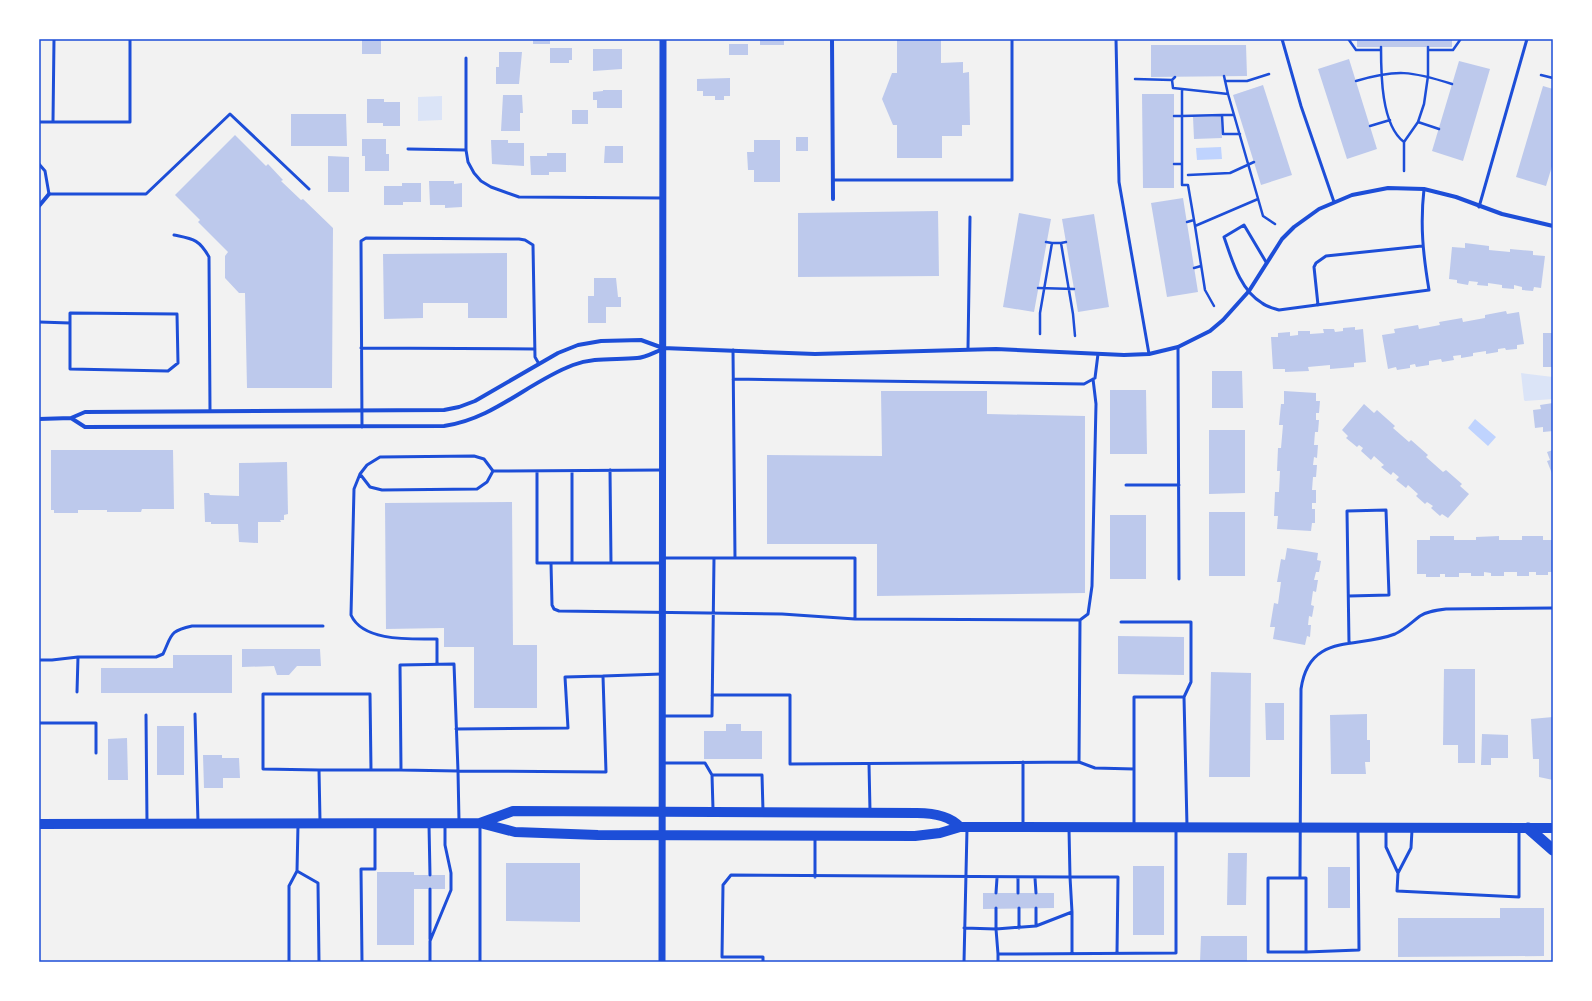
<svg xmlns="http://www.w3.org/2000/svg" width="1592" height="1001" viewBox="0 0 1592 1001" font-family="'Times New Roman',serif">
<style>
.green{fill:#dbe4f7}
.water{fill:#bfd3fe}
.building{fill:#bdc9ec}
.lines{fill:none;stroke-linecap:round;stroke-linejoin:round}
.path{stroke:#1d4ed8;stroke-width:2.5}
.service{stroke:#1d4ed8;stroke-width:3}
.minor{stroke:#1d4ed8;stroke-width:4}
.tertiary{stroke:#1d4ed8;stroke-width:7}
.primary{stroke:#1d4ed8;stroke-width:10}
.trunk{stroke:#1d4ed8;stroke-width:11}
.neatline{fill:none;stroke:#1d4ed8;stroke-width:1.5}
</style>
<rect width="100%" height="100%" fill="#f2f2f2"/>
<path class="green" d="M442 96V120L418 121V97Z
M1521 373 1553 377V399L1525 401 1524 400Z"/>
<path class="water" d="M1221 147 1222 159 1197 160 1196 148Z
M1475 419 1496 437 1488 446 1468 428Z"/>
<path class="building" d="M362 39H381V54H362Z
M533 39H550V44H533Z
M760 39H784V45H760Z
M1357 39H1452V47H1357Z
M897 40H941V63L963 62V73L969 72 970 125H962V136H942V158H897V125H893L882 99 892 73H897Z
M729 44H748V55H729Z
M1151 45H1246L1247 76 1151 77Z
M550 48H572V60H569V63H550Z
M593 49H622V69L593 71Z
M499 52H522L519 84H496V67H499Z
M1349 59 1377 149 1347 159 1318 69Z
M1459 61 1490 69 1463 161 1432 151Z
M730 78V96H724V100H715V96H703V91H697V79Z
M1263 85 1292 175 1261 185 1233 95Z
M1543 86 1553 89V163L1546 186 1516 177Z
M603 90H622V108H597V100H593V92L603 91Z
M1142 94H1174V188H1143Z
M503 95H522L523 113H520V131H501Z
M367 99H384V102H400V126H383V123H367Z
M572 110H588V124H572Z
M291 114H346L347 146H291Z
M1221 116 1222 138 1194 139 1193 117Z
M235 135 266 166 268 164 283 180 281 181 301 200 303 199 333 228 332 388H247L245 293H239L225 278V256L228 252 198 222 200 220 175 195Z
M796 137H808V151H796Z
M362 139H386V154H389V171H365V156H362Z
M491 140H508V143H524V166L492 164Z
M754 140H780V182H754V170H748L747 152H754Z
M605 146H623V163H604Z
M547 153H566V172H549V175H531L530 156H547Z
M328 156 349 157V192H328Z
M429 181H454V184L462 183V207L445 208V205H430Z
M402 183H421V202H403V205H384V186H402Z
M1183 198 1198 292 1167 297 1151 203Z
M938 211 939 276 798 277V213Z
M1019 213 1051 219 1034 312 1003 307Z
M1094 214 1109 307 1078 312 1062 219Z
M1465 243 1489 246V250L1510 252V249L1533 251V255L1545 256 1541 288 1534 287 1533 291 1522 290V287L1514 285V289L1502 288V285L1488 283V286L1477 285 1478 282 1469 281 1468 285 1457 283V280L1449 279 1452 247 1465 248Z
M507 253V318H468V303H423V318L384 319 383 254Z
M594 278H616L618 297H621V307H606V323H588V296H594Z
M1506 311 1507 314 1519 312 1524 344 1517 345V349L1506 350 1505 348 1498 349V352L1486 354V351L1473 353V356L1461 358V355L1453 356 1454 360 1442 362 1441 359 1429 361V365L1416 367 1415 364 1410 365V368L1397 370 1396 367 1388 369 1382 335 1395 333 1394 329 1418 325 1419 329 1440 325 1439 322 1462 318 1463 322 1485 318V315Z
M1355 327V330L1363 329 1366 362 1354 363V367L1330 369V365L1308 367 1309 371 1285 372V369H1273L1271 337H1278V333L1290 332V336L1298 335V331H1310V334L1324 333 1323 329H1334L1335 332 1343 331V328Z
M1543 333H1553V367H1543Z
M1212 371H1242L1243 408H1212Z
M1110 390H1146L1147 454H1110Z
M881 391H987V414L1085 416V593L877 596V544H767V455L882 456Z
M1284 391 1316 393V401H1320L1319 413H1316V420H1319L1318 432H1315L1314 445H1318L1317 458 1314 457 1313 465H1317L1316 477H1313L1312 490H1316V503H1312V509H1315V523H1312L1311 531 1277 529 1278 516H1274L1275 492H1279L1280 471H1277L1278 448H1281L1283 425H1279L1281 404H1284Z
M1553 403V431L1543 432V427L1535 428 1533 410 1541 409 1540 405Z
M1364 404 1374 413 1377 410 1395 426 1393 428 1409 442 1411 440 1428 455 1426 457 1443 472 1446 470 1462 484 1460 486 1469 494 1448 518 1442 514 1440 516 1431 508 1433 506 1427 502 1425 504 1416 496 1418 494 1408 485 1406 488 1396 480 1399 477 1393 472 1391 475 1381 467 1384 465 1374 456 1371 460 1361 451 1363 448 1359 445 1357 447 1346 438 1348 436 1342 430Z
M1209 430H1245V493L1209 494Z
M51 450H173L174 509H142L141 512H107V510H78V513H54V510H51Z
M1553 450V476L1547 461 1550 460 1547 452Z
M287 462 288 514 284 515V520H280L281 522H258V543L239 542 238 524H211V522H205L204 493H209L210 495 239 496V463Z
M512 502 513 645H537V708H474V647H444V628L386 629 385 503Z
M1209 512H1245V576H1209Z
M1110 515H1146V579H1110Z
M1430 536H1454V540H1476V537L1499 536V540H1522V536H1543V540H1553V572H1548V575H1536V572H1529V576H1517V572H1504V576H1491V573L1484 572V576H1471V573H1459V577H1445V574H1440V577H1426V574H1417V540H1430Z
M1287 548 1318 553 1317 560 1321 561 1319 572H1316L1314 580H1318L1316 592 1313 591 1311 605 1314 606 1312 617 1309 616 1308 625H1311L1310 637 1307 636 1305 645 1273 639 1275 627H1270L1274 603 1278 604 1281 582H1277L1281 559 1285 560Z
M1118 636 1184 637V675L1118 674Z
M242 649H320L321 666H297L289 675H277L274 666 242 667Z
M173 655H232V693H101V668H173Z
M1444 669H1475V763H1458V745H1443Z
M1211 672 1251 673 1250 777H1209Z
M1265 703H1284V740H1266Z
M1367 714V740H1370V762H1365L1366 774H1331L1330 715Z
M1553 717V780L1539 777V759H1533L1531 719Z
M726 724H741V731H762V759H704V731H726Z
M157 726H184V775H157Z
M1482 734 1508 735V758H1491V765H1481Z
M127 738 128 780H108V739Z
M203 755H222V758H239L240 778H223V788H204Z
M1228 853H1247L1246 905H1227Z
M506 863H580V922L506 921Z
M1133 866H1164V935H1133Z
M1328 867H1350V908H1328Z
M377 872H414V875H445V889H414V945H377Z
M983 893H1054V908L983 909Z
M1500 908H1544V956L1398 957V918H1500Z
M1201 936H1247V962H1200Z"/>
<g class="lines">
<path class="path" d="M1349 40 1356 50H1381
M1381 47C1381 73 1381 125 1404 142
M1428 50H1453L1460 40
M1541 75 1553 78
M1224 76 1228 94
M1135 79 1172 80 1173 88 1228 94 1263 216 1275 224
M1172 80 1175 77
M1225 81H1247L1269 74
M1356 81C1397 69 1411 71 1452 84
M1234 115H1222L1223 134H1240
M1174 116H1182V89
M1418 122 1439 129
M1370 126 1390 120
M1174 164H1182
M1404 171V142L1418 122 1424 104 1428 76V47
M1188 175 1230 173 1254 162
M1187 222 1194 220
M1195 226 1188 185H1182V116L1222 115
M1046 242 1052 243
M1061 243 1066 242
M1194 268 1201 266
M1038 288 1074 289
M1214 306 1205 290 1195 226 1258 199
M1040 334V313L1052 243H1061L1073 314 1075 336"/>
<path class="service" d="M1116 39 1119 182 1149 354
M1282 39 1301 106 1334 202
M466 58V150L468 162 474 173 481 181 491 187 519 197 662 198
M53 121 54 39
M39 122H130V39
M408 149 466 150
M39 164 45 171 49 194H146L230 114 309 189
M833 180H1012V39
M1479 207 1527 39
M174 235C193 239 199 239 209 257L210 411
M1266 262 1244 225 1224 237C1232 260 1240 290 1262 303 1267 307 1273 308 1279 310L1429 290C1423 254 1420 225 1424 189
M1318 305 1314 267 1316 263 1326 256 1422 246
M70 313 177 314 178 363 168 371 70 369Z
M39 322 70 323
M1178 347 1179 579
M361 348 535 349
M968 349 970 217
M733 350 735 558
M733 379 1084 384 1095 378 1098 354
M362 427 361 241 366 238 519 239 525 240 533 245 535 357 539 364
M474 456 484 459 493 471 487 482 477 489 382 490 370 487 360 474 367 465 380 457Z
M610 470 611 563
M493 471 662 470
M537 471V563H663
M572 471V563
M360 474 354 489 351 615C363 642 411 639 437 639V664
M1126 485H1179
M664 558H855V619L1080 620 1088 614 1092 586 1096 404 1093 379
M551 563 552 605 554 609 559 611 782 614 855 619
M1349 596 1389 595 1386 510 1347 511 1349 643
M1121 622H1191V682L1184 697
M39 660H52L78 657H156L163 654C172 635 169 631 192 626H323
M454 664 458 771 401 770 400 665Z
M77 692 78 657
M712 695H790V764L1079 762 1080 620
M195 714 198 822
M146 715 147 822
M664 716H712L714 558
M39 723H96V753
M456 729 568 728 565 677 603 676
M1079 762 1095 768 1134 769
M664 763H705L712 775 713 809
M869 764 870 811
M319 770 263 769V694H370L371 770
M712 775H762L763 811
M320 821 319 770H401
M459 821 458 771 606 772 603 676 662 674
M429 825 430 875
M1134 825V697H1184L1187 826
M1023 826V762
M1386 830V847L1398 873 1411 848 1412 830
M297 871 318 883 319 962
M1398 873 1397 891 1519 897V830
M815 877V837
M1018 878V893
M1035 878 1036 893
M1300 878H1268V952H1306V878H1300L1301 689C1309 632 1357 649 1395 634 1404 630 1412 622 1420 616 1428 611 1437 610 1446 609L1553 608
M996 893 997 878
M996 908V929L1036 926 1072 912 1070 877H1118L1117 953
M1019 908V928
M1036 908V926
M1072 912V953
M964 928 996 929 998 954
M430 939V889
M1306 952 1359 950 1358 829
M289 962V886L297 871 298 825
M362 962 361 869H375V825
M430 962V941L451 890V873L445 845V825
M480 962V826
M763 962V957H722L723 885 731 875 1070 877 1069 829
M964 962 967 829
M998 962V954L1176 953V830"/>
<path class="minor" d="M832 39 833 199
M39 206 49 194
M71 418 85 427 444 426C494 419 528 382 573 365 594 357 615 360 637 358 645 358 655 352 663 349
M39 419 71 418 85 412 444 410 459 407 475 401 558 353 578 345 601 341 641 340 663 348 815 354 996 349 1124 355 1149 354 1178 347 1210 331 1223 320 1249 291 1282 239 1294 227 1319 209 1352 195 1388 188 1424 189 1456 197 1502 214 1553 226"/>
<path class="tertiary" d="M662 962 663 39"/>
<path class="primary" d="M480 823 513 811 917 813C932 813 949 815 960 827
M39 824 480 823 515 832 598 835 915 836 940 833 960 827 1553 828"/>
<path class="trunk" d="M1528 828 1553 850"/>
</g>
<rect width="1592" height="1001" fill="none" stroke="#ffffff" stroke-width="80"/>
<rect x="40" y="40" width="1512" height="921" class="neatline"/>
</svg>
